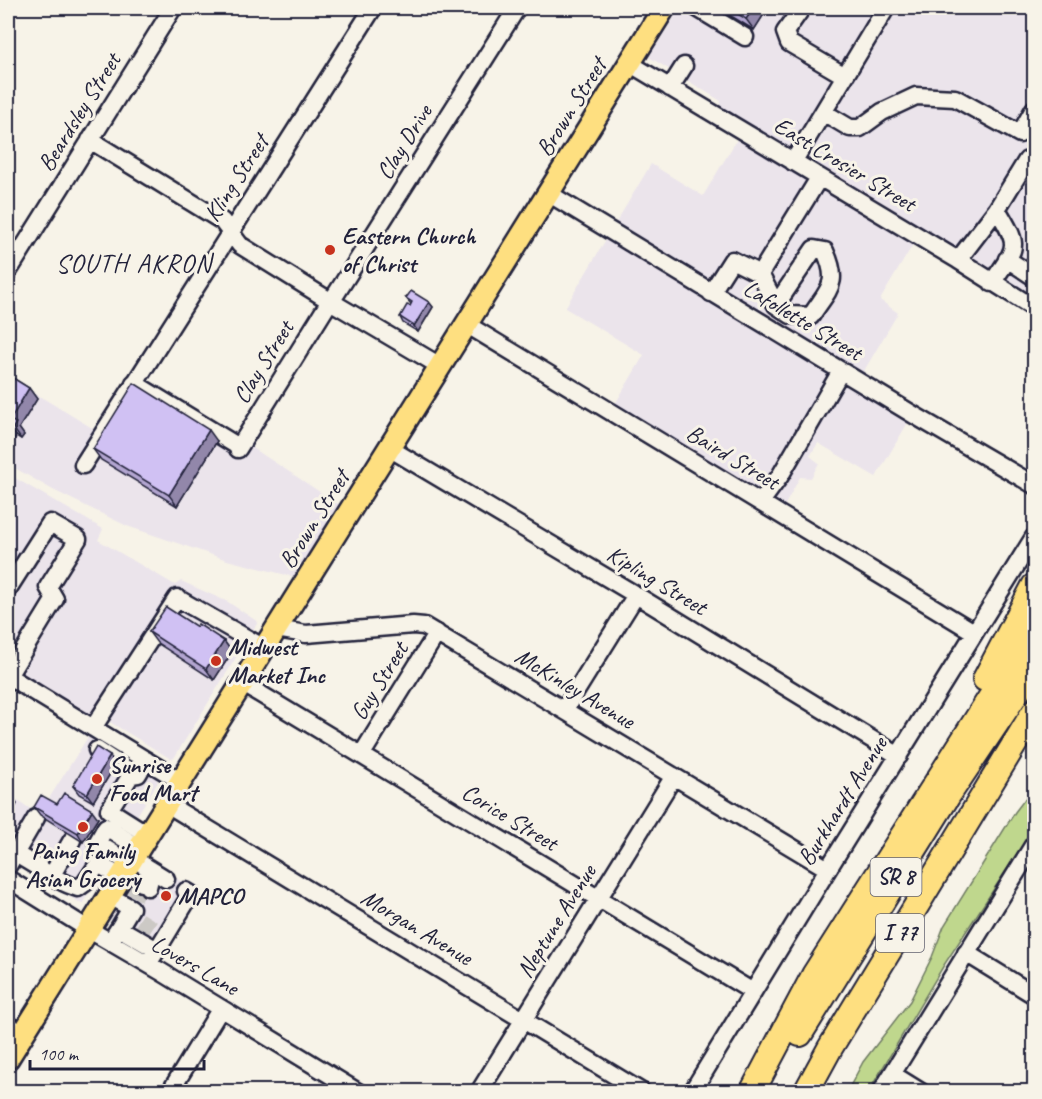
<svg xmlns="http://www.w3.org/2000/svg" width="1042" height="1099" viewBox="0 0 1042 1099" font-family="Caveat,sans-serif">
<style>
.built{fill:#ebe4eb}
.green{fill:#bfd78d;stroke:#707c64;stroke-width:1.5}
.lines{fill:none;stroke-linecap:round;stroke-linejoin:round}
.minor-tunnel{stroke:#ccc9c5;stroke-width:16;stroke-dasharray:16 8;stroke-linecap:butt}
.minor-casing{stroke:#22223b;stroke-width:21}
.major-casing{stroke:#22223b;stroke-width:26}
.highway-casing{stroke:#22223b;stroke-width:28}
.minor{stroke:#f7f3e8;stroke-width:16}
.major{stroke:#fedf80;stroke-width:21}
.highway{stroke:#fedf80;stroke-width:24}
.wall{fill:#b3a6d1;stroke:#22223b;stroke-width:1.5}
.shaded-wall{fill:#9287aa;stroke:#22223b;stroke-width:1.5}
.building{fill:#d0c1f3;stroke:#22223b;stroke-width:1.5}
.poi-dot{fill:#c8321e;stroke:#f7f3e8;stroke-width:2}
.labels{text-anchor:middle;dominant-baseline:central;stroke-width:6;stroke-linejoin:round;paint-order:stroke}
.shield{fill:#f7f3e8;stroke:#62616f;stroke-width:1.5}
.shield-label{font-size:22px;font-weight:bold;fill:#22223b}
.street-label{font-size:24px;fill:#22223b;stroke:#f7f3e8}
.poi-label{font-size:24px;font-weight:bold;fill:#22223b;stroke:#f7f3e8;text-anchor:start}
.neighbourhood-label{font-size:26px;letter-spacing:1.5px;fill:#22223b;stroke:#f7f3e8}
</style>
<rect width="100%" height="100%" fill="#f7f3e8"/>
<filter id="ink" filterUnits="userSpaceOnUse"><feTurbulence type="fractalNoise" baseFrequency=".0167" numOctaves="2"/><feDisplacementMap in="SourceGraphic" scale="12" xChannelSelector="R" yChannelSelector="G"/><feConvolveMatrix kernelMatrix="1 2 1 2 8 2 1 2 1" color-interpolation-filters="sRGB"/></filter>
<g filter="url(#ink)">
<path class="built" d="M680 8H1034V305L718 110 721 101 649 57Z
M742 131 918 236 880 300 898 313 858 381 914 415 907 424 876 477 818 443 810 456 819 463 811 478 800 477 780 514 611 411 644 355 565 308 651 164 703 196Z
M8 377 102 434 242 441 349 511 306 580 227 560 127 526 53 490 8 464Z
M8 474 103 529 98 540 175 585 181 581 228 602 258 622 174 758 171 759 95 713 87 724 8 676Z
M88 737 156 778 158 782 82 904 8 859V795L39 814Z
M147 861 201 893 164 952 110 920Z"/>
<path class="green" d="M1034 787V828L944 965 869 1091 847 1092 863 1062 910 1001 932 957 944 926 1015 812Z"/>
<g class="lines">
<path class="minor-tunnel" d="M134 897 142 883
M139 920 155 930"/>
<defs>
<path id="minor" d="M697 8 745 37
M802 8 785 32 789 43 845 76
M629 63 958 260 1034 308
M670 88 684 66
M823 112 850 128H860L882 112 916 96 955 98 1020 134 1034 109
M90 140 222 221 240 245 330 301 440 366
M793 162 886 8
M548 193 914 415 1034 485
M1007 259 1034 277
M958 260 997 209
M8 272 173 8
M760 274 776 305 791 315 811 316C829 288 840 284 825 251L814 249 776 305
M992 283C1017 245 1021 249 997 209L1027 160 1034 158
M711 293 732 260 760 274 819 178
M331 302 517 8
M466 324 974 632
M134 383 239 447
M389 448 636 595 899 756
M238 449 330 301
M83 465 373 8
M761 502 780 476 841 371
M8 589 50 523 78 539 48 587 55 599 8 676
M276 629 306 634 413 625 424 626 828 869
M8 676 180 781
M242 683 753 992
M565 709 636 595
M93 728 177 598 264 648
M97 750 126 769 131 775
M362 754 437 633
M146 760 138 774 131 775 109 810 147 834
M167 804 642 1092
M8 849 15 854 36 818
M132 858 166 879
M129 863 97 843 106 827 139 848
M8 866 15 854C36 864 56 882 78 888L85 883 98 864 121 877
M52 875 72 840
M8 879 88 929 160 971 358 1092
M142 883 151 875 148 887
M109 896 131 908 119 928
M110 942 119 928 157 950 148 964
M157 950 191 894 186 891
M966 953 1034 995
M8 1025 23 1034
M892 1074 921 1092
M170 1092 221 1008
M479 1092 674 776
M692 1092 828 869 1034 537
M881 1092 1034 844"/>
<path id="major" d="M8 1058 664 8"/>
<path id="highway" d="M985 679 1034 586
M800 1034 949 794 1034 667
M752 1092 814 975 1034 629
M806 1092 830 1048 1034 712"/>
</defs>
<use href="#minor" class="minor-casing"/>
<use href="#major" class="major-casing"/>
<use href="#highway" class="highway-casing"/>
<use href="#minor" class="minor"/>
<use href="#major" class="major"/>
<use href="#highway" class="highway"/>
</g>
<path class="wall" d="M718 8H768L754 30Z
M406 298 429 302 433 307 418 332 403 323 400 317 411 304Z
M8 375 29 388 37 399 19 428 24 435 21 439 16 436 12 442 8 439Z
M217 441 177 506 101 460 93 449Z
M197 627 224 641 232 652 214 680 157 643 149 632Z
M116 764 93 802 79 794 73 786Z
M57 804 98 818 83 842 40 815 34 807Z"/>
<path class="shaded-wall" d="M754 8H768L754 30 746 19Z
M429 302 433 307 418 332 414 326Z
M29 388 37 399 19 428 24 435 21 439 13 428 10 420Z
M8 425 16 436 12 442 8 435Z
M209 430 217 441 177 506 169 495Z
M224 641 232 652 214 680 206 669Z
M110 756 116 764 93 802 87 794Z
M9 792 17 804 8 820V796Z
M92 810 98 818 83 842 78 833Z"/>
<path class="building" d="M728 8H754L746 19Z
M411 291 429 302 414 326 400 317 407 305 410 306 412 302 406 298Z
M8 375 29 388 10 420 16 423 13 428 8 426Z
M134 383 209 430 169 495 93 449Z
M166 607 197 627 198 624 224 641 206 669 149 632Z
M96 747 110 756 87 794 73 786Z
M64 793 92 810 78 833 34 807 41 795 57 804Z"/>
</g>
<g class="poi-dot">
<circle cx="330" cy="250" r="6"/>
<circle cx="216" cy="661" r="6"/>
<circle cx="97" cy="779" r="6"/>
<circle cx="83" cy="827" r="6"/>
<circle cx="166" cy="896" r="6"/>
</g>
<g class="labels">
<g class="shield">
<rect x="870.5" y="858" width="51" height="38" rx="4.5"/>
<rect x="876" y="914" width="48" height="38" rx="4.5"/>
</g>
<g class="shield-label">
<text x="896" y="877">SR 8</text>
<text x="900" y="933">I 77</text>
</g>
<g class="street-label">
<text transform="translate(571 107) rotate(-58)">Brown Street</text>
<text transform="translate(79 112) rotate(-58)">Beardsley Street</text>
<text transform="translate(404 142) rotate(-58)">Clay Drive</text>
<text transform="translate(845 164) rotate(31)">East Crosier Street</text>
<text transform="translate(236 178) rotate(-57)">Kling Street</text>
<text transform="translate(803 320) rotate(31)">Lafollette Street</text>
<text transform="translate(263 362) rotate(-58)">Clay Street</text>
<text transform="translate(733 457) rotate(31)">Baird Street</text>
<text transform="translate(314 519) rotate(-58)">Brown Street</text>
<text transform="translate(657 580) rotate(31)">Kipling Street</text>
<text transform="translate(379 681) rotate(-58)">Guy Street</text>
<text transform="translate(575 688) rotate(31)">McKinley Avenue</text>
<text transform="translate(842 801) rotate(-58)">Burkhardt Avenue</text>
<text transform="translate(510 817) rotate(31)">Corice Street</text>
<text transform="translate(556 921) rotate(-58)">Neptune Avenue</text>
<text transform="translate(417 927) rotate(31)">Morgan Avenue</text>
<text transform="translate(195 965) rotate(30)">Lovers Lane</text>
</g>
<g class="poi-label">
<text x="342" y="236">Eastern Church<tspan x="342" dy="28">of Christ</tspan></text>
<text x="228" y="647">Midwest<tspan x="228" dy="28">Market Inc</tspan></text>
<text x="109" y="765">Sunrise<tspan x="109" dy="28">Food Mart</tspan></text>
<text x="83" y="851" text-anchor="middle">Paing Family<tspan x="83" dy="28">Asian Grocery</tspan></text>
<text x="178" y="896">MAPCO</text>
</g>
<g class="neighbourhood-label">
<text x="134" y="263">SOUTH AKRON</text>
</g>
</g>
<rect width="1042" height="1099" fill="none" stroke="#f7f3e8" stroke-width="30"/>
<rect x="15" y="15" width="1012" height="1069" fill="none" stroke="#22223b" stroke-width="2" filter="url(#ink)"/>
<path d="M30 1060v9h174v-9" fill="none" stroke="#22223b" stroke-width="3"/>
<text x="39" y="1060" font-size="18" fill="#22223b" stroke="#f7f3e8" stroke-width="4.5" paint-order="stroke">100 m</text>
</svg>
